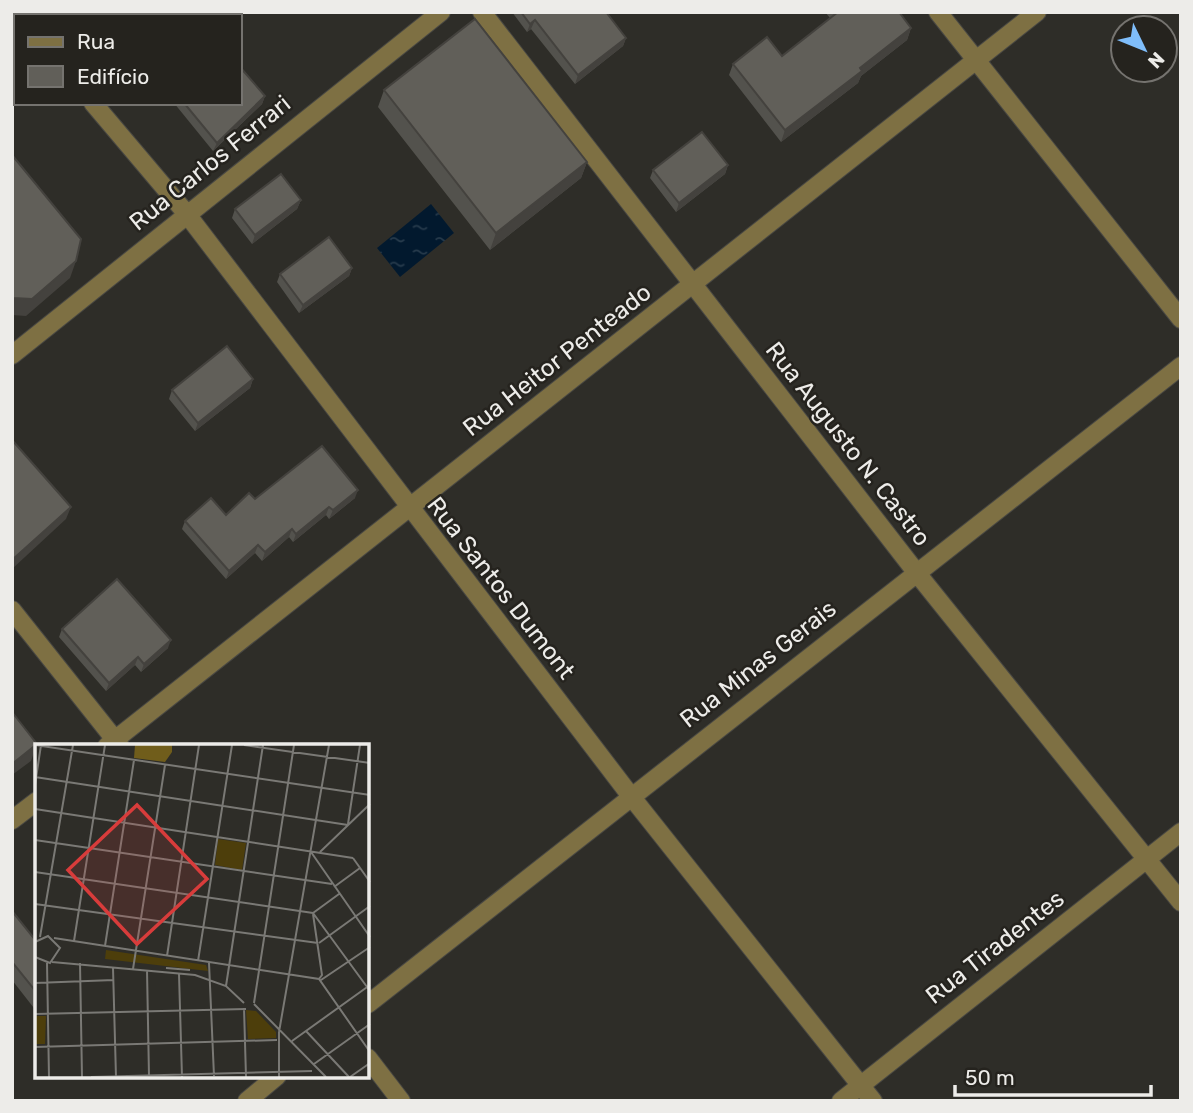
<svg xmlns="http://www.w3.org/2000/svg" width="1193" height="1113" viewBox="0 0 1193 1113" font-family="Rubik,sans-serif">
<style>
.water{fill:url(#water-ripples)}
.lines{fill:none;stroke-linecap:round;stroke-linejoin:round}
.minor-casing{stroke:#494843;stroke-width:20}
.minor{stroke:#7e7043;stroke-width:18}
.wall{fill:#53524d}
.shaded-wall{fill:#44423e}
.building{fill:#615f59;stroke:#44423e;stroke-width:2}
.labels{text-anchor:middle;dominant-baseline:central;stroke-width:5;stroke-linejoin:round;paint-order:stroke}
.street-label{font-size:24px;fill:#edece9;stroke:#25231e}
.inset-road{fill:none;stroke:#7a7975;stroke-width:2}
.view{fill:#d83c3b;fill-opacity:0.15;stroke:#d83c3b;stroke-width:3.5}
.inset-edge{fill:none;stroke:#edece9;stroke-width:3.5}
</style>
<defs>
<pattern id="water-ripples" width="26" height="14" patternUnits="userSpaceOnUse" patternTransform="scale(1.75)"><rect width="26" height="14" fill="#02192e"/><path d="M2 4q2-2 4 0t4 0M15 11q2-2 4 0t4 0" fill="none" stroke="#273b4c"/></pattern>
</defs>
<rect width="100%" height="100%" fill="#2e2d28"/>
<path class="water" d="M431 204 454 233 400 277 377 248Z"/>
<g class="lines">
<defs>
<path id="minor" d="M16 12 19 16
M482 12 916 572 1181 902
M938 12 1181 319
M93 103 186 213 630 795 873 1101
M12 355 441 12
M12 610 120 746
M107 746 1037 12
M12 820 37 801
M368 1004 1181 366
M368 1058 401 1101
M247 1101 277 1076
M841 1101 1181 832"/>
</defs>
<use href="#minor" class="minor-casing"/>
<use href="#minor" class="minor"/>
</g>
<path class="wall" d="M512 12H606L626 38 623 46 575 84 531 29 527 32Z
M825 12H899L911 28 907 40 861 76 858 83 781 142 729 75 733 64 782 56 830 18Z
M384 90 587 162 581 178 490 250 378 107Z
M265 96 262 104 213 151 174 103H240Z
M728 165 725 174 676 212 650 178 653 170Z
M301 200 297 209 252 244 232 218 235 209Z
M352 268 349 276 299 313 277 282 280 274Z
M253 379 250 388 195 431 169 399 172 390Z
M355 498 329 519 326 515 293 542 289 537 262 561 255 553 226 579 182 529 185 521 226 515 255 499Z
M62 629 168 648 141 672 135 665 106 691 59 637Z
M12 911 37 942V1012L12 980Z"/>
<path class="shaded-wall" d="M535 20 531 29 527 32 530 24Z
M911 28 907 40 861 76 858 83 781 142 785 130 860 68Z
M626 38 623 46 575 84 578 75Z
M265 96 262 104 213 151 217 143Z
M587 162 581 178 490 250 496 233Z
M728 165 725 174 676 212 679 203Z
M301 200 297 209 252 244 255 235Z
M76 261 70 278 26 316 12 315V301L13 298Z
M352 268 349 276 299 313 303 305Z
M253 379 250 388 195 431 198 423Z
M358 490 355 498 329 519 333 510Z
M71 507 66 519 12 569V560Z
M329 507 326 515 293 542 296 534Z
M292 529 289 537 262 561 265 552Z
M258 545 255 553 226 579 229 571Z
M171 640 168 648 141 672 144 664Z
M138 657 135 665 106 691 109 683Z
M37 744 31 761 12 775V764Z"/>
<path class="building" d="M521 12H606L626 38 578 75 535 20 530 24Z
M838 12H899L911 28 860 68 862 71 785 130 733 64 767 37 782 56Z
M475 19 587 162 496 233 384 90Z
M240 67 265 96 217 143 184 103H240Z
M702 132 728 165 679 203 653 170Z
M12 155 81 239 76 261 32 299 13 298 12 297Z
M281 174 301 200 255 235 235 209Z
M329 237 352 268 303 305 280 274Z
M227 346 253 379 198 423 172 390Z
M12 440 71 507 12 560Z
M322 446 358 490 333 510 329 507 296 534 292 529 265 552 258 545 229 571 185 521 211 498 226 515 249 493 255 499Z
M117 579 171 640 144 664 138 657 109 683 62 629Z
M12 712 37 744 12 764Z
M12 911 37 942V993L12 962Z"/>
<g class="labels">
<g class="street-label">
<text transform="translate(210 163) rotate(-39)">Rua Carlos Ferrari</text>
<text transform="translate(557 360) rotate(-38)">Rua Heitor Penteado</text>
<text transform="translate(848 444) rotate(52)">Rua Augusto N. Castro</text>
<text transform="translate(501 588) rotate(52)">Rua Santos Dumont</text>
<text transform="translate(758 664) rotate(-38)">Rua Minas Gerais</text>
<text transform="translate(995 947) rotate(-38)">Rua Tiradentes</text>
</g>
</g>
<g transform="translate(35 744)">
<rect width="334" height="334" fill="#2e2d28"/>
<path d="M100 1H137V8L130 18 99 14Z" fill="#705d1b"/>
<path d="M183 95 211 99 207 126 180 121ZM71 206 171 221 173 227 70 215ZM211 266 221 267 241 288V294L213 295ZM0 272H11L10 300H0Z" fill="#4d3e0b"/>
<path class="inset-road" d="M0 1 335 51M209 1 335 19M0 33 313 81M0 41 6 1M0 65 318 114M313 80 325 1M0 96 297 140M276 108 335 193M285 108 335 60M318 114 335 138M0 128 278 169M299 143 325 124M0 160 283 199M278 169 335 247M278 169 304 150M278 170 287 231 284 235M5 193 38 1M19 194 284 235 335 308M39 197 70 1M0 198 13 192 25 204 15 219 0 213M284 199 335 162M70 202 99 16M132 212 164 1M163 217 197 1M17 218 160 231 191 242 209 259M12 219 14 333M45 219 47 333M174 219 179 332M78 224 81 333M131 224 155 226M98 225 130 21M112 226 114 332M144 230 147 333M286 236 335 203M0 239 79 236M191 242 228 1M219 259 259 1M219 260 291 333M209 264 211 333M0 270 211 265M271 287 314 333M244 288 294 1M257 297 335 241M0 303 242 296M279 320 335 280M56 333 277 327M244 333V288M315 333 335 319"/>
<path class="view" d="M102 61 172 135 102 200 33 126Z"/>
<rect width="334" height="334" class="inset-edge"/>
</g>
<rect width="1193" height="1113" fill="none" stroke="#edece9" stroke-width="28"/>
<rect x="14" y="14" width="228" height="91" fill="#25231e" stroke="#75736f" stroke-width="2"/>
<rect x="28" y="37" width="35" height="10" fill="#7e7043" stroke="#75736f" stroke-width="2"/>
<text x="77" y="49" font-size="21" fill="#edece9">Rua</text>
<rect x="28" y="66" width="35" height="21" fill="#615f59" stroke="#75736f" stroke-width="2"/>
<text x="77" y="84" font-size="21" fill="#edece9">Edifício</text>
<g transform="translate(1144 49) rotate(133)"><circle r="33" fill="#25231e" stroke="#75736f" stroke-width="2"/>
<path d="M0-5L12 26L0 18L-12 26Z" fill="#7fbdfa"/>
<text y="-10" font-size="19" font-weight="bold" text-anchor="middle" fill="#edece9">N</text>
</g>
<path d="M955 1085v10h196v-10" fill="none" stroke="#edece9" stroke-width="3.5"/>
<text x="965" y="1085" font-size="21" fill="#edece9" stroke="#25231e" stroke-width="5" paint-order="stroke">50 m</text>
</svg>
